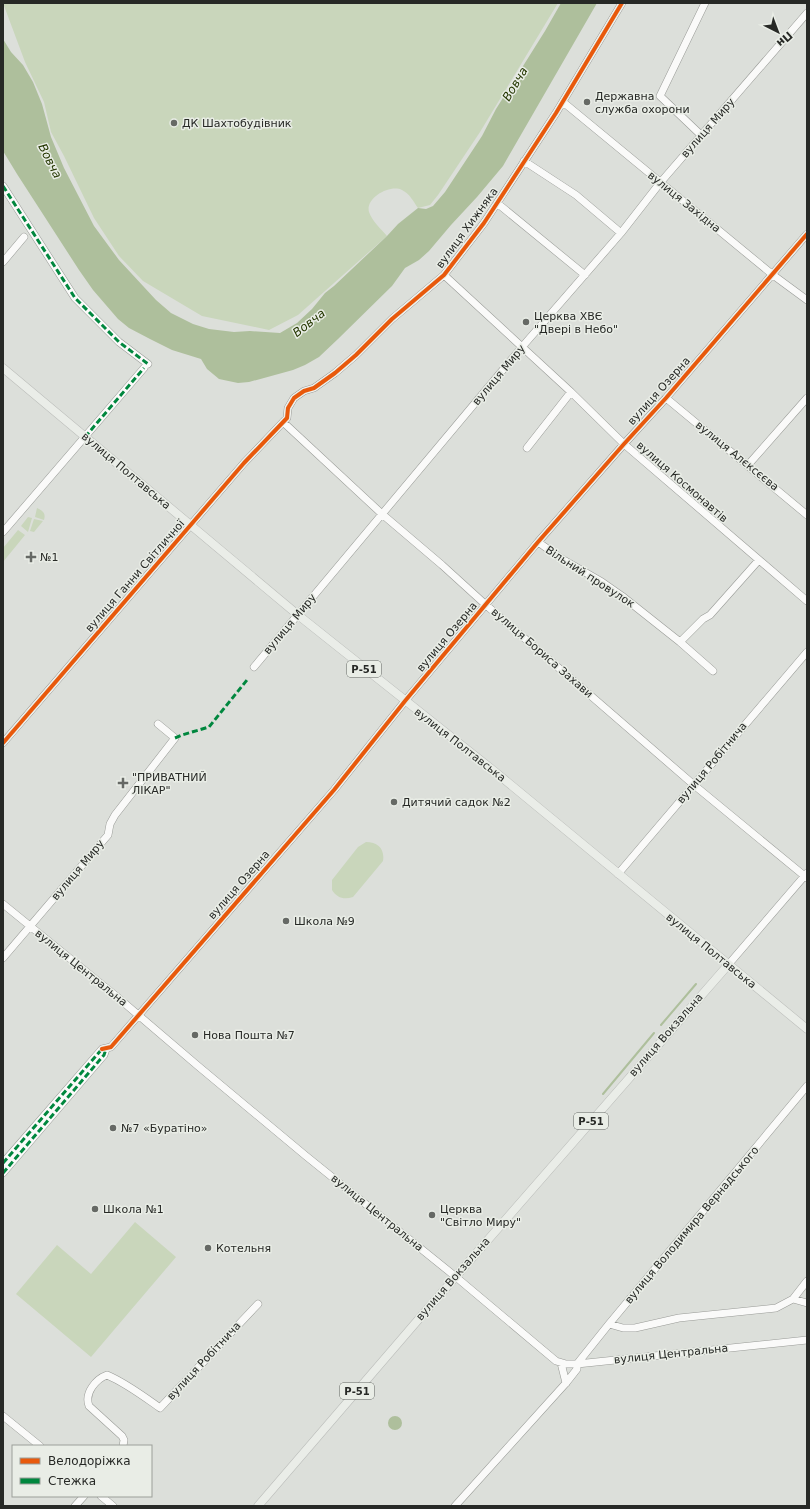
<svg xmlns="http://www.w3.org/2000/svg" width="810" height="1509" viewBox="0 0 810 1509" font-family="'DejaVu Sans',sans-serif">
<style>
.green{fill:#c9d6bb}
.water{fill:#aebf9c}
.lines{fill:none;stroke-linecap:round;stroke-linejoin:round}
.stream{stroke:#aebf9c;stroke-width:2}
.minor-casing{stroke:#989a96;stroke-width:8}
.major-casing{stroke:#bbbdba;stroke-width:9}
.minor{stroke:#fafaf9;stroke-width:7}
.major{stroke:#eaede8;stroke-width:8}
.quiet{stroke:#00873e;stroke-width:3;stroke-dasharray:6 3;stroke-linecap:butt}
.cycleway-casing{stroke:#e9ede6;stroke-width:6}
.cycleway{stroke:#e8590c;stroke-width:4}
.poi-dot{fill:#666965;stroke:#e9ede6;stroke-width:1.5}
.labels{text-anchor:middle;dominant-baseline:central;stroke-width:3;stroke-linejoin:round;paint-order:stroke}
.shield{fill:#e9ede6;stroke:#616460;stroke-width:1}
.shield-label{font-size:10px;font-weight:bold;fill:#272926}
.poi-label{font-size:11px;fill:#272926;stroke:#e9ede6;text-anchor:start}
.street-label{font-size:11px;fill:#272926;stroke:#e9ede6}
.water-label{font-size:12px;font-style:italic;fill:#243700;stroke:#e9ede6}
</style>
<rect width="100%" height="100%" fill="#dcdfda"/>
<path class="green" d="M3 3H558L480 132 438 195 430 205 418 208C413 201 410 194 402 190 390 184 365 198 369 212 372 221 381 229 387 236L298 315 269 330 202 316 143 281 119 256 94 218 64 156 51 132 44 102 25 62Z
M37 508C43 511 46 513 44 520L35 517Z
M28 517 32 518 28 532 21 526Z
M34 519 43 521 34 532 30 531Z
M18 530 25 535 3 562V548Z
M366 842C378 842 385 849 383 861L353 897C344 900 337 898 332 890V880L358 847Z
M135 1222 176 1257 91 1357 16 1294 57 1245 91 1274Z"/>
<path class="water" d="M561 3H597L503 166 477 197 451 225 429 251 419 260 405 268 392 286 338 339 319 357 305 365 293 370 249 382 238 383 219 379 207 369 201 359 172 350 150 339 129 328 118 319 93 290 79 270 17 174 3 151V39L11 52 23 65 33 82 42 104 51 137 64 168 94 226 119 260 156 300 171 313 193 324 209 329 234 332 250 331 280 333 297 323 312 309 325 293 334 286 387 236 398 224 418 208 426 209 433 206 445 192 482 136 496 109 545 31Z
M388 1423a7 7 0 1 1 14 0a7 7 0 1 1-14 0Z"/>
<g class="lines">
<path class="stream" d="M661 1025 696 984
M603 1094 654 1033"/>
<defs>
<path id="minor" d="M563 102 773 275 807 300
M702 136 660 96 705 3
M524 161 576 195 621 233
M3 186 75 298 119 342 148 364
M497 203 585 275
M3 262 24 237
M444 275 571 392 624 444 807 601
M666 398 807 515
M283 422 382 514 442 565 486 605 694 785 807 878
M527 448 571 392
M748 465 807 398
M3 532 144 368
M538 542 562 559 602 582 622 596 680 642 713 671
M680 642 703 619 710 615 758 561
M254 667 522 347 621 233 660 183 807 13
M3 743 244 463 287 418 288 408 294 398 304 391 314 388 335 373 356 355 392 319 444 275 484 223 556 113 622 3
M618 874 807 652
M3 904 116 996 198 1066 306 1156 456 1277 556 1361 566 1364H577L807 1340
M3 958 108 835 110 824 115 815 175 738 158 724
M728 965 807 873
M3 1163 102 1049 111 1047 334 790 405 701 538 542 624 444 666 398 807 234
M3 1173 104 1055 106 1049
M793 1299 807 1281
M609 1324 623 1328H635L679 1318 776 1308 793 1299 807 1303
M561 1363 566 1383
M3 1416 40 1446
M123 1446 124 1440 122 1436 89 1406C84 1393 96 1379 107 1375 126 1383 143 1396 160 1408L258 1304
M101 1496 113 1506
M75 1506 84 1496
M455 1506 566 1383 577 1369V1364L609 1324 807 1086"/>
<path id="major" d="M3 368 298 615 494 771 807 1029
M258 1506 424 1313 728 965"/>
</defs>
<use href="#minor" class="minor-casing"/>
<use href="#major" class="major-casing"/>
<use href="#minor" class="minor"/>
<use href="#major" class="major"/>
<path class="quiet" d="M3 186 75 298 119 342 148 364
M85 437 144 368
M175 738 182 735 209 727 247 680
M3 1163 102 1049
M3 1173 104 1055 106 1049"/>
<defs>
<path id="cycleway" d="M3 743 244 463 287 418 288 408 294 398 304 391 314 388 335 373 356 355 392 319 444 275 484 223 556 113 622 3
M102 1049 111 1047 334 790 405 701 538 542 624 444 666 398 807 234"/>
</defs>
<use href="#cycleway" class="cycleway-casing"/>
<use href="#cycleway" class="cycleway"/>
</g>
<g class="poi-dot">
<circle cx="587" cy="102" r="4"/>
<circle cx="174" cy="123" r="4"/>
<circle cx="526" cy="322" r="4"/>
<path d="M29 551h4v4h4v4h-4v4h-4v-4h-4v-4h4z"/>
<path d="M121 777h4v4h4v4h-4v4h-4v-4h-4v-4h4z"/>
<circle cx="394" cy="802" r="4"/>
<circle cx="286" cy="921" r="4"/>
<circle cx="195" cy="1035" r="4"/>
<circle cx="113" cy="1128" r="4"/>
<circle cx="95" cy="1209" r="4"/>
<circle cx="432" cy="1215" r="4"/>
<circle cx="208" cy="1248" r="4"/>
</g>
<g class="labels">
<g class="shield">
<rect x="347" y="661" width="34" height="16" rx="3"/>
<rect x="574" y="1113" width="34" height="16" rx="3"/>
<rect x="340" y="1383" width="34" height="16" rx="3"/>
</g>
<g class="shield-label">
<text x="364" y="669">Р-51</text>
<text x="591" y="1121">Р-51</text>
<text x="357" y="1391">Р-51</text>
</g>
<g class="poi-label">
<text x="595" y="96">Державна<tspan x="595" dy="13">служба охорони</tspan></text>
<text x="182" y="123">ДК Шахтобудівник</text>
<text x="534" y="316">Церква ХВЄ<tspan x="534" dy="13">"Двері в Небо"</tspan></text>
<text x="40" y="557">№1</text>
<text x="132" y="777">"ПРИВАТНИЙ<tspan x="132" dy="13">ЛІКАР"</tspan></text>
<text x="402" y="802">Дитячий садок №2</text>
<text x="294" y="921">Школа №9</text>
<text x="203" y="1035">Нова Пошта №7</text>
<text x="121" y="1128">№7 «Буратіно»</text>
<text x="103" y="1209">Школа №1</text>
<text x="440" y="1209">Церква<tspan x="440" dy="13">"Світло Миру"</tspan></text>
<text x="216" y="1248">Котельня</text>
</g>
<g class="street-label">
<text transform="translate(708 128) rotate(-49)">вулиця Миру</text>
<text transform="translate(684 202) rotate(39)">вулиця Західна</text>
<text transform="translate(467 228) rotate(-54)">вулиця Хижняка</text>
<text transform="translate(499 375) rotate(-50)">вулиця Миру</text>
<text transform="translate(659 391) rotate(-48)">вулиця Озерна</text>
<text transform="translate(737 456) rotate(39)">вулиця Алєксєєва</text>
<text transform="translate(126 471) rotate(40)">вулиця Полтавська</text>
<text transform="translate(682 482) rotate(41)">вулиця Космонавтів</text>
<text transform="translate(135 576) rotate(-49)">вулиця Ганни Світличної</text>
<text transform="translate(590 577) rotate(33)">Вільний провулок</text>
<text transform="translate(290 624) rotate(-50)">вулиця Миру</text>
<text transform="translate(447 637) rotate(-50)">вулиця Озерна</text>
<text transform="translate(542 653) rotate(41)">вулиця Бориса Захави</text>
<text transform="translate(460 745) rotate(38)">вулиця Полтавська</text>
<text transform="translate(712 763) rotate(-50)">вулиця Робітнича</text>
<text transform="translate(78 870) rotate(-50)">вулиця Миру</text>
<text transform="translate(239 885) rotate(-49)">вулиця Озерна</text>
<text transform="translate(711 951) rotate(39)">вулиця Полтавська</text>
<text transform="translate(81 968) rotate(39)">вулиця Центральна</text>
<text transform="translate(666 1035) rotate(-49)">вулиця Вокзальна</text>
<text transform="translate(377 1213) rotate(39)">вулиця Центральна</text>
<text transform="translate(692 1225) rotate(-50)">вулиця Володимира Вернадського</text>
<text transform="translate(453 1279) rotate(-49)">вулиця Вокзальна</text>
<text transform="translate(671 1354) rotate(-6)">вулиця Центральна</text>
<text transform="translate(204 1361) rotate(-47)">вулиця Робітнича</text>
</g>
<g class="water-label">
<text transform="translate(515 84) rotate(-59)">Вовча</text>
<text transform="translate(50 161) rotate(63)">Вовча</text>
<text transform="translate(309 323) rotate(-38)">Вовча</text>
</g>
</g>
<rect width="810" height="1509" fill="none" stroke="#272926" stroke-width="8"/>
<rect x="12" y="1445" width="140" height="52" fill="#e9ede6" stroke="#9b9f99"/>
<rect x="20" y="1458" width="20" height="6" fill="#e8590c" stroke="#9b9f99"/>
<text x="48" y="1465" font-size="12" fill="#272926">Велодоріжка</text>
<rect x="20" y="1478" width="20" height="6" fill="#00873e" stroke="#9b9f99"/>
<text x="48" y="1485" font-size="12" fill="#272926">Стежка</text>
<g transform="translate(778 32) rotate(138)" stroke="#e9ede6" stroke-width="3" paint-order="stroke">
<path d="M0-3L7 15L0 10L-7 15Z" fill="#272926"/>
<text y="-6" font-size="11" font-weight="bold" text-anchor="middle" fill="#272926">Пн</text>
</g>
</svg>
